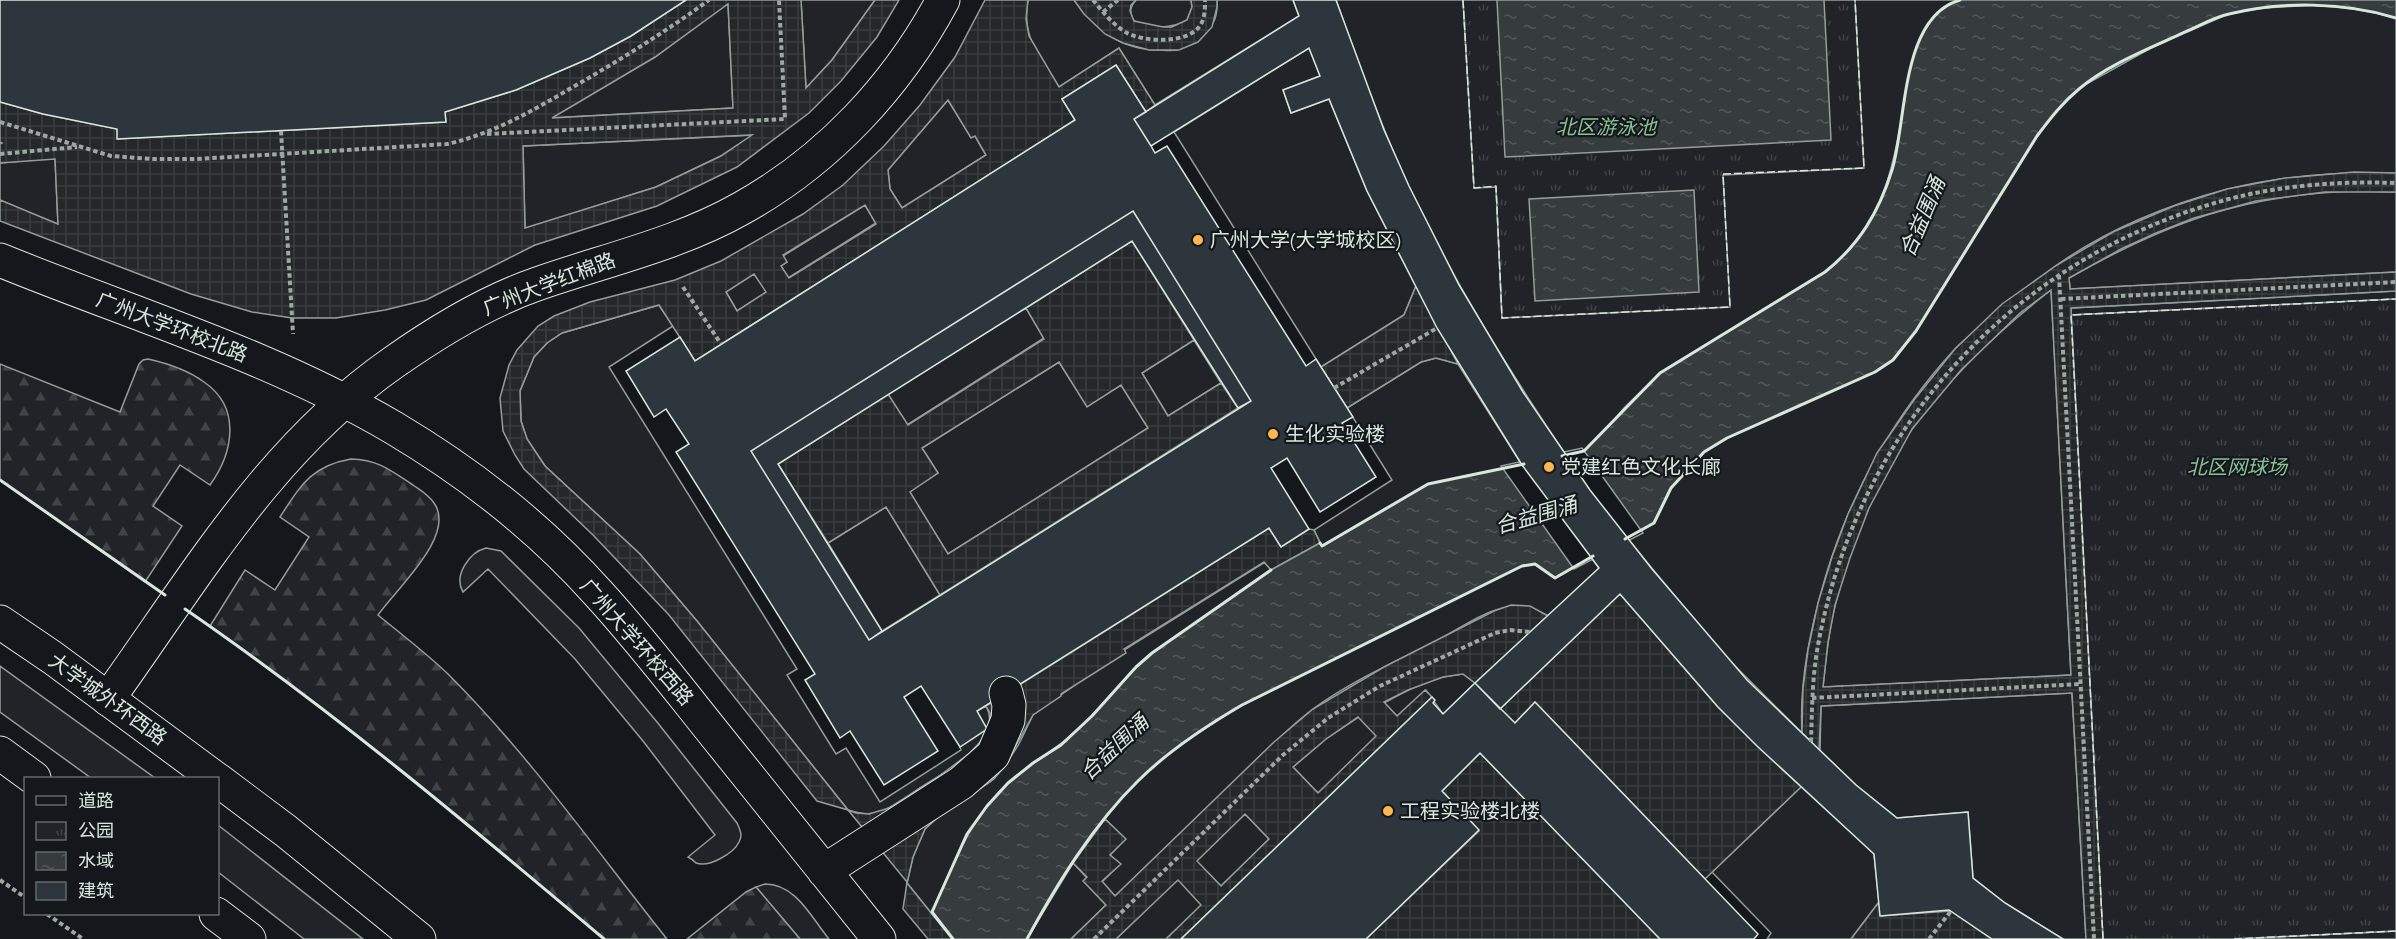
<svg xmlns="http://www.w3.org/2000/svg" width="2396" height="939" viewBox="0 0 2396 939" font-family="'Zilla Slab','Noto Sans SC',serif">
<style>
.grass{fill:#202428;stroke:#939e99;stroke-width:1.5}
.forest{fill:url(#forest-firs);stroke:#939e99;stroke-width:1.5}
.park{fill:url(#park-tufts);stroke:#939e99;stroke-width:1.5}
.plaza{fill:url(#plaza-grid);stroke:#939e99;stroke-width:1.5;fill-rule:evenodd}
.water{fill:url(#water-ripples);stroke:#939e99;stroke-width:1.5}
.pier{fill:#14181c;stroke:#939e99;stroke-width:1.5}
.building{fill:#2c363c;stroke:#d8e6dc;stroke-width:1.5;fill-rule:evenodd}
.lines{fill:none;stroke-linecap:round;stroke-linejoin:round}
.minor-casing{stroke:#d8e6dc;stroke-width:35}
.major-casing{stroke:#d8e6dc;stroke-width:35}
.path{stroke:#9da8a2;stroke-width:4;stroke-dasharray:4.5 3;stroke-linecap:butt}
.minor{stroke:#14181c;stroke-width:33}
.major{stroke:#14181c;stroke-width:33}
.fence{stroke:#d8e6dc;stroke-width:1.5;stroke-dasharray:8 3;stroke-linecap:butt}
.wall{stroke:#d8e6dc;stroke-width:3}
.poi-dot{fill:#ffb74d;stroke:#14181c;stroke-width:2}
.labels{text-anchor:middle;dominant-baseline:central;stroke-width:4.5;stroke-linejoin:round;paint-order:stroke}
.park-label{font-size:20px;font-style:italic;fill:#8ac095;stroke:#14181c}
.poi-label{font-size:20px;fill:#d8e6dc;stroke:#14181c;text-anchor:start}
.street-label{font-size:20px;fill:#d8e6dc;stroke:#14181c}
.water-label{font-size:21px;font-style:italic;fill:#d8e6dc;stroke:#14181c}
</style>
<defs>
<pattern id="forest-firs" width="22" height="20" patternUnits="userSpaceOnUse" patternTransform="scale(1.5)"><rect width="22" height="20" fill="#202428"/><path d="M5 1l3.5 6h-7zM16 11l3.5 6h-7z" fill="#404447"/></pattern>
<pattern id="park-tufts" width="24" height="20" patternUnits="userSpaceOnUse" patternTransform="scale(1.5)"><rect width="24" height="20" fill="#202428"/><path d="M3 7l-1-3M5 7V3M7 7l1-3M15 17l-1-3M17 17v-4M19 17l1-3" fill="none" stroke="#404447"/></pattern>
<pattern id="plaza-grid" width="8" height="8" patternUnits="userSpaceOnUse" patternTransform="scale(1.5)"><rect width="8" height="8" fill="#24282b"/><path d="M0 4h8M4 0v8" fill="none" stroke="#393d3f"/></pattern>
<pattern id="water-ripples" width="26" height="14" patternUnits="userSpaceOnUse" patternTransform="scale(1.5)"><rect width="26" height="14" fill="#363b3e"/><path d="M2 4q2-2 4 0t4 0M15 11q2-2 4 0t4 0" fill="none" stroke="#525759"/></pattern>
</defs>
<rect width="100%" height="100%" fill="#14181c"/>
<path class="grass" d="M801 0H875L832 60 806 88Z
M1028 0H1074C1095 29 1121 50 1158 50 1164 50 1171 51 1177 50 1184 48 1191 42 1196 38 1213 26 1218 21 1217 0H1293L1299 16 1155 105 1119 48 1059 87C1040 56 1021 38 1028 0Z
M1136 0H1191L1192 7 1187 20C1171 30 1151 28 1134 21 1129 12 1130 7 1136 0Z
M1336 0H1463L1474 187 1496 186 1502 318 1723 174 1863 168 1855 0H1960L1956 1C1946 9 1931 18 1925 29 1913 49 1909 76 1905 99 1892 171 1885 224 1825 272L1660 373 1624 408 1598 439 1584 451 1566 455C1508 369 1453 281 1409 187 1381 126 1358 63 1336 0Z
M728 3 733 108 550 118 655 57Z
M2315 5 2362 9 2396 18V173C2340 172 2282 175 2228 189 2169 204 2106 230 2057 265 2038 278 2021 295 2003 309 1987 322 1968 335 1954 350 1895 414 1851 492 1826 575 1811 626 1799 680 1802 733L1721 652 1627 538 1654 523 1671 488 1704 452 1727 438 1875 372 1893 360 1916 331 2037 136 2060 106 2081 87 2151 48 2228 14 2265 8Z
M1309 48 1320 76 1283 90 1291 113 1329 99 1367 191 1416 286 1404 315 1321 367 1174 132Z
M948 100 971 137 975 136 986 155 902 208 890 189 888 170Z
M753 135 721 156 656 187 525 229 523 146Z
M55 158 58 225 0 200V163Z
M2357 191 2396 192V272L2070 289 2069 278C2166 223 2244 194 2357 191Z
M865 205 876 223 788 278 781 266 787 262 783 256Z
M754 273 767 292 737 311 726 292Z
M2051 290 2071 675 1823 687C1826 660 1828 633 1835 606 1849 550 1879 475 1913 428 1952 375 1999 330 2051 290Z
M2396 291V299L2071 315V308Z
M659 305 673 326 609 367 797 669 787 675 836 754 846 748 880 802 961 750 960 747 987 729 977 711 986 706C1005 740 943 773 920 788 906 797 892 809 875 813 866 815 857 813 848 810L697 621 640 554 545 466 527 439 521 421 520 391 534 357 547 343 562 333Z
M1026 308 1044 338 907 425 888 394Z
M1194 340 1221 383 1168 416 1142 373Z
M1436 358 1458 364 1522 465 1428 484 1322 546 1314 530 1392 480 1347 408 1421 362Z
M1059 362 1087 406 1121 385 1148 428 948 554 909 491 938 473 922 448Z
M886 507 940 595 882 631 828 543Z
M486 548 501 551 579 628 657 722 737 823C740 830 743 835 739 842 734 853 709 868 696 863 695 862 690 858 688 857L715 835 643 741 575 659 488 569 463 592C453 575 470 552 486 548Z
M1591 557 1599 568 1548 616C1508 592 1477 619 1440 639 1398 661 1352 680 1313 709 1290 726 1270 747 1249 767 1204 810 1160 853 1115 896L1102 882 1120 864 1110 855 1125 839 1105 819C1140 770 1191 736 1242 705L1522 566 1535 564 1555 577Z
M1265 562 1271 570 1152 653 1136 667 1092 716 1061 745 1033 763 932 912 952 939 907 883 913 857 925 829 938 817 994 779 1004 767 1019 744 1033 715 1124 650Z
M0 666 155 778H91L0 712Z
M1463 674 1475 683 1443 714 1426 690 1397 716 1384 703C1409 689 1434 676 1463 674Z
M2072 693 2086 939H2063L2005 903 1973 878 1968 812 1897 818 1856 785 1820 751 1821 706Z
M1359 717 1377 736 1318 793 1293 767 1326 739Z
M1802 786 1874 854 1879 902 1851 939H1767L1771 933 1712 872Z
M1245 814 1269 839 1221 886 1196 861Z
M218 825 363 939H304L218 872Z
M1073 863 1087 878 1084 881 1106 905 1071 939H1027Z
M1178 879 1202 905 1166 939H1116Z
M765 884C796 884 811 917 829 939H800L756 887Z
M2396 931V939H2234Z"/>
<path class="forest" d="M148 359C166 363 189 371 204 382 242 408 233 453 210 485L180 465 153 506 182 526 145 582 0 480V364L120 412 139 364 143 360Z
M351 459C379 460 390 470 413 485 420 490 429 495 434 503 457 535 396 589 378 615 401 634 426 653 448 674 529 755 596 850 667 939H604C475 831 347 723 210 626L245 570 275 590 309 537 280 517C301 485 311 466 351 459Z
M756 887 800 939H687L746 892Z"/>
<path class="park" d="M1463 0H1855L1864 168 1723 175 1730 307 1502 318 1496 187 1474 188Z
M2396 299V931L2234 939H2103L2071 315Z"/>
<path class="plaza" d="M686 0H801L806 88 832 60 875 0H899L877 37 841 81 809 113 737 167 657 206 535 245 426 300 385 310 336 318H292L252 312 191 294 0 221V200L58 224 55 159 0 163V144L2 143 0 142V102L43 114 117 129 118 139 446 122 445 112 516 90 590 58 631 36ZM728 4 733 108 552 118 655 57ZM752 135 721 156 656 187 525 228 523 146Z
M985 0H1028L1026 19 1029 36 1059 87 1119 48 1155 105 1146 112 1116 65 1062 99 1075 120 695 361 659 305 562 333 547 343 534 357 520 391 521 421 527 439 545 466 640 554 697 621 848 810 856 813 869 814 889 808 938 777 970 753 981 741 991 722 990 713 986 706 1269 528 1281 547 1309 529 1314 530 1320 543 1271 570 1264 562 1124 649 1126 653 1061 694V696L1033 715 1004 767 990 782 938 817 925 829 913 857 907 883 952 939H928L903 909 907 882 848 810 817 801 669 615 593 535 524 469 515 455 503 431 500 398 509 365 517 350 538 326 554 316 590 302 675 280 721 261 803 214 843 185 884 146 920 105 955 57ZM948 100 971 138 975 136 986 155 902 208 890 189 888 170ZM865 205 876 224 789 278 781 266 787 262 783 255ZM754 274 766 292 737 311 726 292Z
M1074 0H1136L1131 5 1130 11 1134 21 1163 27H1172L1187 20 1192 7 1191 0H1217V7L1212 27 1198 42 1179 50H1149L1123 43 1105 34 1084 14Z
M2354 172 2396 173V192H2325L2256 201 2194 218 2156 233 2121 249 2069 278 2070 289 2396 272V291L2071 308 2103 939H2086L2072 693 1821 706 1819 751 1802 733 1803 689 1808 650 1818 603 1832 557 1848 514 1877 453 1914 400 1955 349 2002 304 2057 265 2113 232 2174 206 2227 189 2285 178ZM2051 290 2071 675 1823 687 1828 642 1835 605 1850 558 1869 508 1912 429 1961 370 2020 313Z
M1132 241 1194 340 1142 373 1168 416 1221 383 1238 408 940 595 886 507 828 543 778 464 888 394 908 425 1044 339 1026 308ZM1059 362 1087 407 1121 385 1148 428 948 554 910 492 938 473 922 448Z
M1416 286 1458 364 1436 358 1421 362 1347 408 1321 367 1404 315Z
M1620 594 1718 707 1802 786 1705 879 1535 702 1515 723 1500 709Z
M1511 605 1530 606 1548 616 1475 683 1463 674 1443 677 1408 690 1384 702 1397 716 1425 690 1432 697 1181 939H1166L1201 905 1178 880 1116 939H1071L1106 905 1083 881 1087 877 1073 863 1105 819 1126 839 1110 855 1121 864 1102 881 1115 896 1274 742 1313 709 1384 667 1494 611ZM1358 717 1376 736 1318 793 1293 767 1326 739ZM1245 814 1269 839 1221 886 1197 861Z
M1480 753 1660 939H1366L1479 831 1442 791Z
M1879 902 1881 916 1951 911 1992 939H1851Z"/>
<path class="water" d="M1497 0H1824L1831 140 1505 157Z
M1960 0H2396V18C2343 4 2283 0 2229 14 2215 17 2201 25 2187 31 2153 47 2108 64 2079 89 2062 103 2050 119 2037 136L1916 331 1893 360 1875 372 1727 438 1704 452 1671 488 1654 523 1555 578 1535 564 1522 566 1242 705C1209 725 1174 747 1145 774 1096 820 1060 881 1027 939H953L932 912C953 866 970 817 1009 782 1031 763 1057 749 1078 729 1104 705 1125 676 1152 653L1271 570 1320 543 1323 546 1428 484 1584 451 1660 373 1825 272C1859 245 1879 212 1892 170 1907 122 1900 17 1960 0Z
M1694 190 1699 292 1535 301 1529 199Z"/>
<path class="pier" d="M1582 448 1643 533 1574 569 1501 466Z"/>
<path class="building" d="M0 0H686L631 36 590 58 516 90 445 112 446 122 117 139V129L43 114 0 102Z
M1293 0H1336L1384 130 1409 186 1459 285 1523 392 1590 490 1652 569 1747 680 1856 785 1897 818 1968 812 1973 878 2005 903 2063 939H1992L1949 910 1880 916 1874 854 1757 746 1718 707 1620 594 1500 709 1475 683 1599 568 1522 465 1437 328 1367 191 1329 99 1291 113 1283 90 1320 76 1309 48 1151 146 1134 119 1299 16Z
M1116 65 1146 112 1134 119 1151 146 1155 153 1167 146 1306 366 1316 359 1321 367 1353 417 1342 423 1376 477 1320 512 1287 458 1271 468 1309 529 1281 547 1269 528 977 711 987 729 960 747 921 686 904 697 938 751 884 785 850 731 840 738 805 680 815 674 676 452 689 444 666 409 654 417 626 371 680 337 695 361 1075 120 1062 99ZM1133 211 1251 401 869 640 751 451Z
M1133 211 1251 401 1238 408 1132 241 778 464 882 631 869 640 751 451Z
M1475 683 1515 723 1535 702 1758 934 1754 939H1660L1480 753 1442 791 1479 830 1366 939H1181L1432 697 1435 700 1433 703 1443 714Z"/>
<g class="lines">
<defs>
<path id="minor" d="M0 260C132 314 270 355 394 428 468 472 540 528 598 593 643 642 683 695 725 747 776 811 827 875 879 939
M108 699C195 578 269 449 394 362 438 331 485 302 537 284 605 260 679 244 742 208 828 160 897 86 943 0
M824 871 961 783 993 755 1008 720 1009 705 1006 693"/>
<path id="major" d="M0 622 53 658 215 778
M0 753 34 778
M218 780 286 831 419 939
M216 914 249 939"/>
</defs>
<use href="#minor" class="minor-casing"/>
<use href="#major" class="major-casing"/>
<path class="path" d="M1093 0C1103 12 1113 25 1127 33 1144 42 1186 44 1199 27 1205 20 1205 9 1205 0
M1103 12 1118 0
M0 122 111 156 152 159H197L447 144C493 134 532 111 573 87 620 60 665 32 709 0
M281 131 293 334
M487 134 785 119 779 0
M0 154 77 147
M2059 275 2094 939
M683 287 721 344
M2061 299 2396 282
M1334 388 1437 328
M1812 698 2081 684
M1811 742C1812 712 1812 681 1817 651 1855 430 2012 257 2229 199 2283 185 2340 181 2396 183
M0 880 26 898
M47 914 83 939
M1094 939 1283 755 1328 718 1380 686 1495 633 1510 630 1530 632
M1929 939 1951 911"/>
<use href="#minor" class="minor"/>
<use href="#major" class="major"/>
<path class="fence" d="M1463 0 1474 188 1496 186 1502 318 1730 307 1723 174 1864 168 1855 0
M2103 939 2071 315 2396 299
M2234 939 2396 931"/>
<path class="wall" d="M1562 456 1584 451 1660 373 1825 272C1859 245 1879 212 1892 170 1907 122 1900 17 1960 0
M0 480 165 595
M1625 539 1654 523 1671 488 1704 452 1727 438 1875 372 1893 360 1916 331 2037 136C2050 119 2062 103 2079 89 2108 64 2153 47 2187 31 2201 25 2215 17 2229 14 2280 1 2346 2 2396 18
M1320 543 1322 546 1428 484 1524 464
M185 609C332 710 468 824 604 939
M953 939 932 912 967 834 987 806 1008 783 1033 763 1061 745 1092 716 1136 667 1152 653 1271 570
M1027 939C1057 884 1093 825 1138 781 1168 751 1206 726 1242 705L1522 566 1535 564 1555 578 1593 556"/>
</g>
<g class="poi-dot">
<circle cx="1198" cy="240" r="6"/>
<circle cx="1273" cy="434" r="6"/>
<circle cx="1549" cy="467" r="6"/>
<circle cx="1388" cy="811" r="6"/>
</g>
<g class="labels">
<g class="park-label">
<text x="1606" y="127">北区游泳池</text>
<text x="2237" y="467">北区网球场</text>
</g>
<g class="poi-label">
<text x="1210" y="240">广州大学(大学城校区)</text>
<text x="1285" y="434">生化实验楼</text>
<text x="1561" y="467">党建红色文化长廊</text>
<text x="1400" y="811">工程实验楼北楼</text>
</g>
<g class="street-label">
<text transform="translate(549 284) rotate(-21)">广州大学红棉路</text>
<text transform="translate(172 327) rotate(21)">广州大学环校北路</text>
<text transform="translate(637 642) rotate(49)">广州大学环校西路</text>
<text transform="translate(108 699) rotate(36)">大学城外环西路</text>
</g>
<g class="water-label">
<text transform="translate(1922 217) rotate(-67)">合益围涌</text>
<text transform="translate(1536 515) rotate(-16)">合益围涌</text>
<text transform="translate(1114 747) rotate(-43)">合益围涌</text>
</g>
</g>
<rect x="24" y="777" width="195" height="138" fill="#14181c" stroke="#626a69" stroke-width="1.5"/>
<rect x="36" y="796" width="30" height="9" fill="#14181c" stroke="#626a69" stroke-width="1.5"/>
<text x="78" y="807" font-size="18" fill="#d8e6dc">道路</text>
<rect x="36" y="822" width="30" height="18" fill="url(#park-tufts)" stroke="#626a69" stroke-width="1.5"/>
<text x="78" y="837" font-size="18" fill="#d8e6dc">公园</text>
<rect x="36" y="852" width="30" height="18" fill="url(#water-ripples)" stroke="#626a69" stroke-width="1.5"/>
<text x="78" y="867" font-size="18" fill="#d8e6dc">水域</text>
<rect x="36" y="882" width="30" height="18" fill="#2c363c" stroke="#626a69" stroke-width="1.5"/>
<text x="78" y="897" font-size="18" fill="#d8e6dc">建筑</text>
</svg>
